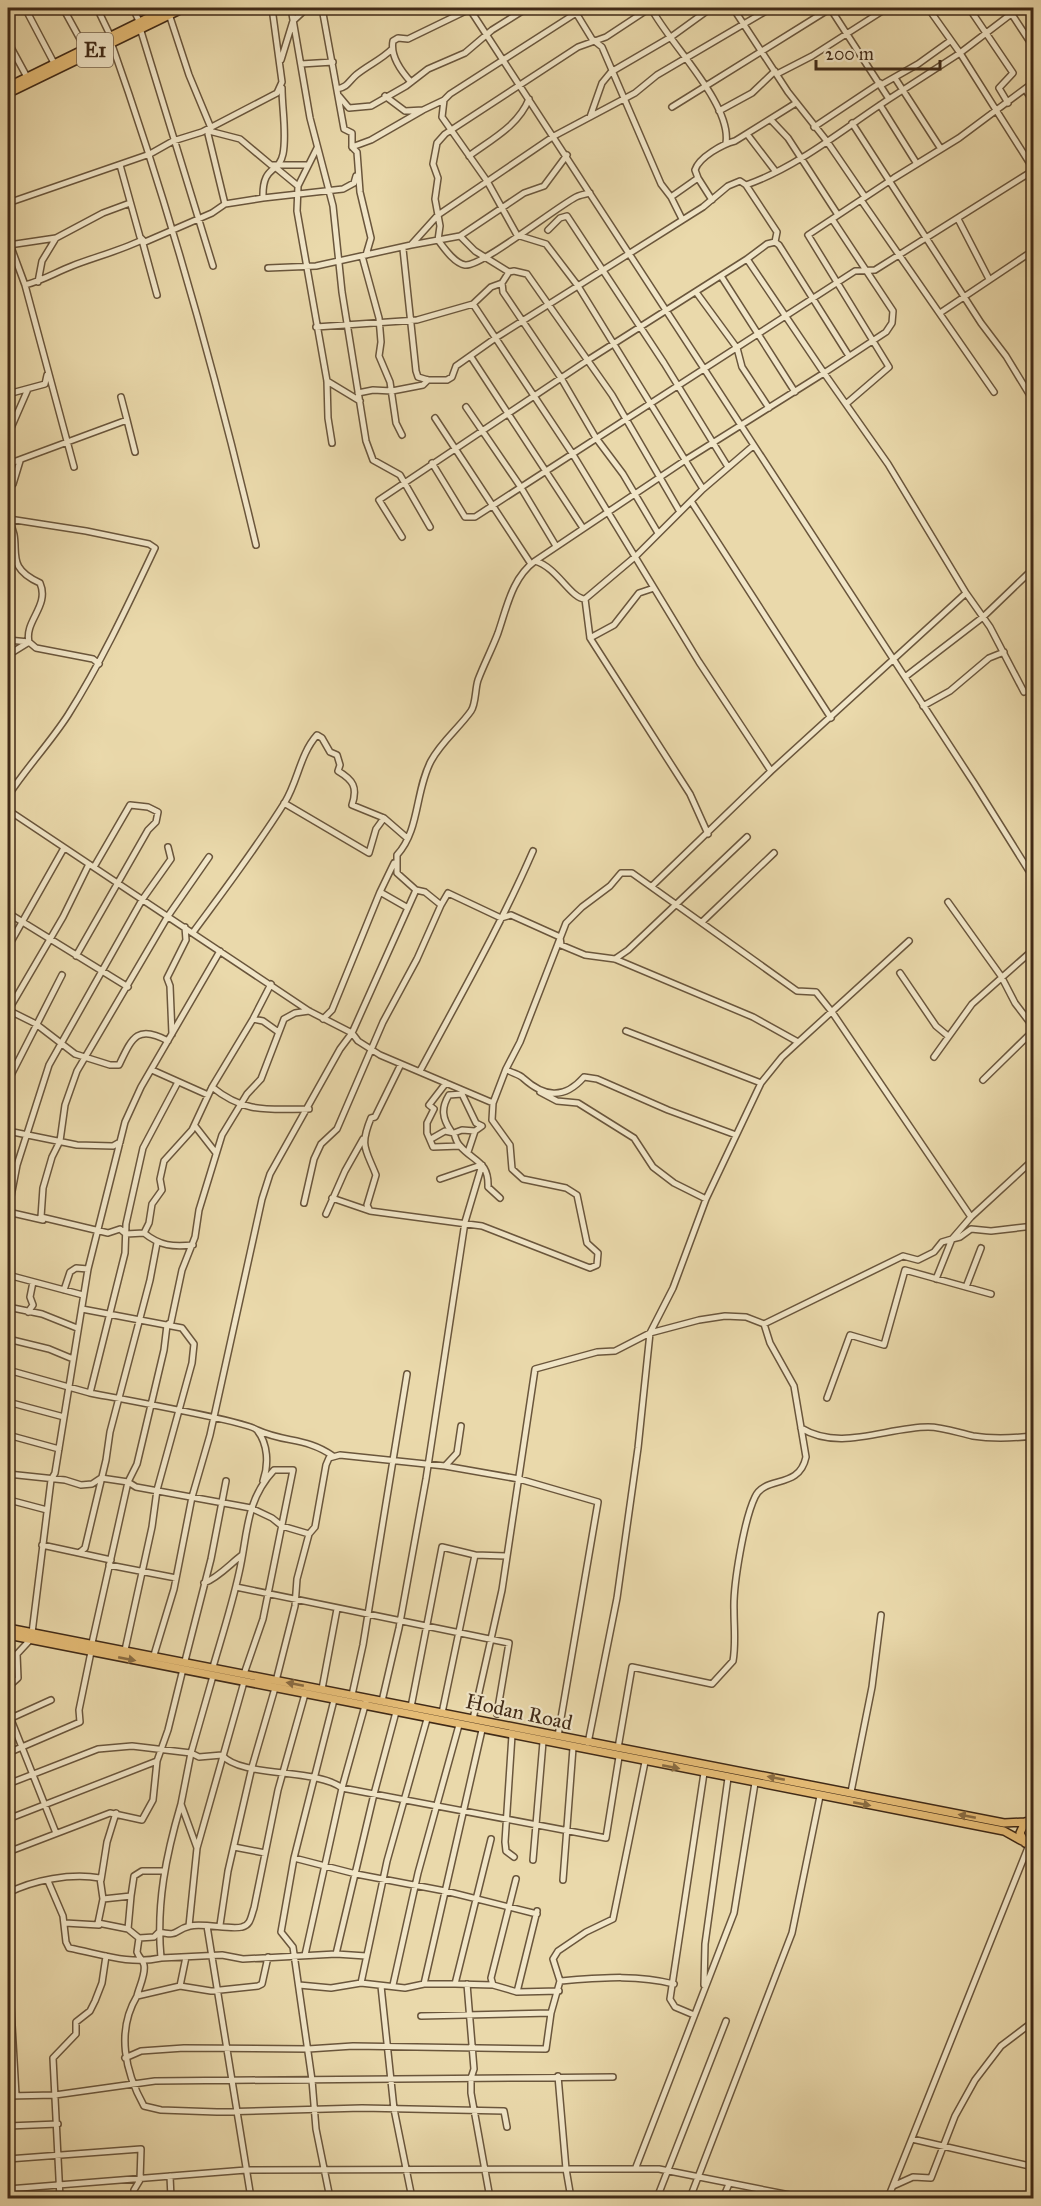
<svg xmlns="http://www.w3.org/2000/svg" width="1041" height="2206" viewBox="0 0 1041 2206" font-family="'IM FELL Great Primer',serif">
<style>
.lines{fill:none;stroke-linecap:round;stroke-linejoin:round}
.minor-casing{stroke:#6a563c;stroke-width:8}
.major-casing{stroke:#402a17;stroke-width:10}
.highway-casing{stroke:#402a17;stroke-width:11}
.minor{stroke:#f1e6c8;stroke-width:5}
.major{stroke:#e5bc76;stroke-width:7}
.highway{stroke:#e5bc76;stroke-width:8}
.oneway{fill:#8a6c42}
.labels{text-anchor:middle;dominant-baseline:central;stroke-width:4.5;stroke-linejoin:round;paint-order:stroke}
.shield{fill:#f1e6c8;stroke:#75624c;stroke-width:1.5}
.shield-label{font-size:20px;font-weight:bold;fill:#402a17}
.street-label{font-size:21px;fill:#402a17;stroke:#f1e6c8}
</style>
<rect width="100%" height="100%" fill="#ead9ab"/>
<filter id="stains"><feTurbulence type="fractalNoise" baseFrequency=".00333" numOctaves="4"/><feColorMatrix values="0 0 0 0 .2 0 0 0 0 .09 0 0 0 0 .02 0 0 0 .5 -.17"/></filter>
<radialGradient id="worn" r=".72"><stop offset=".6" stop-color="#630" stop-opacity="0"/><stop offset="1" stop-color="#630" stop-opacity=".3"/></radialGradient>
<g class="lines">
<defs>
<path id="minor" d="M25 8 54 63
M63 8 85 48
M97 8 110 35
M133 8 139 21
M291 8 310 118 333 206 342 292 366 441 373 460 400 475 430 527
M322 8 344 129 352 133V147L357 152 360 192 371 238 366 255
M469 8 974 783 1034 879
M573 8 592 39 602 47 661 184 671 197
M584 8 450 94 444 100 442 117 487 181 517 235 546 244 578 286 703 489
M651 8C669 43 732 104 726 143
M733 8 788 92 826 140 865 197
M928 8 960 53 1034 170
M969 8 1013 73 999 88 1008 103
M1011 13 1034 48
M140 28 213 266
M8 42 27 77
M111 42C169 206 216 375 256 545
M281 60 293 21 307 8
M301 64 333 62
M777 74 812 56 887 8
M895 78 941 149
M411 82C401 71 390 56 393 41L398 38 408 39 472 8
M881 85 918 64 950 41
M337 89C348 87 349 81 356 75 368 65 381 60 392 49
M1025 89 1034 103
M339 96 349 108 371 106 406 86 428 69 465 53 492 30 527 8
M385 96 405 111 423 110 444 100
M889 99 960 53 1019 8
M880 105 917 164
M672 107 831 8
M719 111 752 93 775 71
M590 117 602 83 611 72 671 37 711 8
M771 120 788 138 838 215
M852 123 981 323 1006 356 1034 402
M814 127 880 83
M209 131 240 139 271 165H308
M747 134 776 172
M352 147 371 140 423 110
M317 148 298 186 297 211 327 381 328 418 332 443
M469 156C492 139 518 126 529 99
M120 165 140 237 145 242 212 213 225 204 208 134 211 128 189 75 169 14
M275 167 298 186
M698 178 712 200
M746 185 777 232 775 242
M590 193C585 194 580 195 576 197 555 208 481 267 465 265 454 263 444 248 438 240L440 226 435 199 438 178 433 164 437 143 445 134 578 47 606 37 650 8
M263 198 343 189 354 183 356 176
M861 200 994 392
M8 203 150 154 173 141 202 132 277 93 282 82 272 8
M225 204 263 198C262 164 279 174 283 154 287 134 282 109 282 88
M682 219 671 197 698 178 695 170C699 157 723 144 735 141L796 103
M958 219 989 279
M548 230 560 218 567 216 664 363 728 467
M460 236 524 193 544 186 567 155
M8 239 25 285 74 467
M9 245 56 238 103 213 130 203
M411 245 460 236 475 251 509 272 514 271 527 274 612 395 680 512
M403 249 416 371 418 377 428 380H447L452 377 456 366 497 337 703 207 728 186 740 181 746 185C798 167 843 129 889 99L830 8
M362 256 379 318 381 342 379 356 390 382 396 423 402 435
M747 259 767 244 775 242 779 245 849 356
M268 268 316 266 411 245 438 215 554 136 635 93 657 75 771 8
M509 272 502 283 503 292 561 378 596 438 623 474 658 533
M721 276 795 392
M38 282 42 261 56 238
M25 285C44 280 54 273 72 266 95 257 119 251 142 240L157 295
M696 292 737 348 742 367 769 408
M473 304 572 453 699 662 771 771
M940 313 1034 250
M316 327 417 320 473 304 491 287 502 283
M471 357 583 528
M327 381 360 401
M358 393 373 390 392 391 423 385 428 380
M8 394 45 384 47 375
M121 397 127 420
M846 404 889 367 808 235 894 178 959 138 1034 82
M466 407 520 486 556 546
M435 418 531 564
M8 429 11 428 28 389
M432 463 465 517H475L855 271 875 270 1034 170
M8 464 127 420 135 452
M8 490 13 484 20 461
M691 501 831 718
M8 519C25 547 0 565 40 583 50 606 24 621 29 642L36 648 93 659 99 664
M402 537 379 500 588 360 747 259 824 373 886 332 892 323 893 311 832 219
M535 561 687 459 824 373 888 464 966 593
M585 599 590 638 690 794 708 834
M590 638 614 625 639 593 654 588
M8 640 29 642 8 655
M905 677 983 617 1034 568
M923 706 950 691 989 658 1004 652
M8 796C26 768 50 743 68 715 102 661 128 605 155 548L149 544 86 531 9 519
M284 803 369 853 376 829 384 818
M8 810 309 1011 352 1033 358 1041 380 1055 493 1103 506 1069C511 1073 519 1074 523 1078 544 1097 564 1100 584 1077L597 1079 668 1110 736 1135
M209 857 168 916 77 1071 65 1105 60 1141 52 1157 43 1188 41 1217 108 1233 120 1229 126 1234 144 1233 149 1223 152 1204 162 1190 160 1179 164 1161 192 1130 212 1087 253 1019 263 1021 277 1031
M394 863 380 892 408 908
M652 886 771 771 966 593 990 627 1024 692
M416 890 397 873V855C420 830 415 791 431 761 441 742 459 728 471 711 476 704 475 689 478 680 484 664 492 649 498 633 507 607 512 578 535 561 557 567 571 599 585 599L636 556 703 489 753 446
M948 902 1001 976 1015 1003 1034 1028
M8 913 128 987
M702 922 774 853
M194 931C225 889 257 847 285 802 298 781 300 754 317 735L322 738 330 752 337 755 340 765 338 771C353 780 358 787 352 805L384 818 407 838
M8 947 64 848
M76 956 148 830 156 822 158 812 148 807 130 805 94 867
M615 959 628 950 747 837
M900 973 936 1026 948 1036
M8 1010 36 1024 75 1054 110 1065H119C132 1038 137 1024 168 1041
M8 1011 63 917 89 864
M253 1019 271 984
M323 1019 332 1010 380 892
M626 1031 761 1083
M172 1034 170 986 167 978 186 940 185 927
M934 1057 972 1004 1034 949
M401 1064 375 1117 371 1118C359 1147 366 1149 376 1175L367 1205 370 1211 482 1226 590 1268 597 1265 598 1253 587 1243 577 1195 566 1188 523 1179 512 1169 510 1145 492 1120 493 1103
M506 1069 520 1042 566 923 582 907 610 886 621 873H632L797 991 816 992 832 1012 971 1217 1034 1159
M152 1070 208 1095
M420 1071C459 998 500 927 533 851
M983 1080 1034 1030
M8 1081 62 975
M446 1083 429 1105 434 1109 427 1123V1133L433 1147 460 1146
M212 1087C245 1114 269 1109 309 1109
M540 1092 557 1101 578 1103 634 1138 653 1167 674 1183 706 1199
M195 1126 216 1153
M8 1131 77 1145 113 1146 120 1142
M454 1133C455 1137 457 1143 460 1146 474 1162 489 1161 488 1187L500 1198
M431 1139 445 1131 454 1133 462 1130 475 1131 482 1126 476 1123 462 1094 449 1095C441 1108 442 1118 451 1131
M468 1152 475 1131
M440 1179 481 1165
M332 1198 370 1211
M304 1203 314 1159 321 1144 337 1129 383 1022 417 959 441 905
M326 1214 345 1171 363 1139
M43 1220 8 1212 17 1165 49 1065 142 900 171 859 168 847
M144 1233C160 1246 173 1247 193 1245
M8 1275 83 1295
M936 1279 952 1239 960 1237 971 1229 991 1231 1034 1226
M966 1287 981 1248
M64 1290 70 1272 76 1268 88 1269
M8 1307 42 1314 77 1328
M82 1309 182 1328 194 1344 192 1363 157 1490 152 1527 125 1650
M28 1312 33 1305 30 1297 33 1282
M8 1339 49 1349 73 1359
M8 1370 90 1393 125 1253 126 1224 143 1148 178 1082
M90 1393C110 1397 250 1422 257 1430 268 1444 269 1464 263 1481
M827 1398 850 1335 884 1345 905 1270 991 1294
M8 1402 64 1417
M801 1428C840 1452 887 1427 928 1427 943 1427 959 1433 973 1436 992 1439 1015 1438 1034 1436
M257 1430C285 1443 306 1437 333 1456
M8 1435 59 1449
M445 1466 519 1479 598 1502 558 1736
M8 1474 65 1480 81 1485 92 1484 101 1478 128 1482 137 1464 164 1350 167 1325 171 1322 182 1270 195 1237 199 1210 222 1135 247 1094 261 1079 284 1019 295 1013 309 1011
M8 1502 13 1501 47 1510
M42 1545 79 1553 85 1548 106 1460 110 1432 150 1280 157 1243
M79 1553 111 1560
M109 1565 176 1578
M204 1583C218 1578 230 1564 242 1555
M236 1587 509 1643 497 1714
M32 1633 51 1480 55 1473 88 1269 125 1122 141 1087 220 951
M92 1643 128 1482 136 1487 251 1508 272 1518 282 1526 309 1534 315 1527 326 1465 329 1458 340 1455 445 1466 457 1453 461 1426
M154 1655 174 1589 192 1497 210 1435 262 1199 270 1174 340 1049 352 1033 416 890 425 892 441 905 448 893 501 918 511 915 560 937 561 945 585 955 615 959 753 1017 798 1042
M8 1658 17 1654 30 1640
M185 1661 211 1559 226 1481
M213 1667C222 1636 232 1605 239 1573 248 1534 245 1501 274 1470H293L263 1619 244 1674
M276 1681 295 1606 297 1579 309 1534
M8 1687 18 1678 17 1654
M322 1689 337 1609
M352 1695 363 1645 407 1374
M382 1701 399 1628 426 1479 465 1222 482 1165
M411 1707 442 1547 475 1555
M8 1712 56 1833
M442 1713 475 1555 506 1556
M9 1719 51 1700
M473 1719 502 1590 535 1369 597 1352 615 1351 650 1333 699 1320 725 1316 746 1317 764 1324 903 1256 918 1260 934 1252 942 1242 952 1239 971 1217
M512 1735 505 1842 506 1851 514 1857
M588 1743 617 1598 638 1448 650 1333 673 1288 706 1199 761 1083 782 1057 909 941
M618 1748 632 1667 712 1684 733 1661C736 1644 734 1628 734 1610 733 1585 744 1520 755 1497 765 1475 799 1490 806 1457L794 1386 770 1343 764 1324
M8 1753 80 1722 79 1710 91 1652
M8 1784 98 1749 132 1746 191 1753 199 1757 222 1755C241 1778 316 1768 342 1788L606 1838 619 1757
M851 1792 872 1687 881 1615
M181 1804C166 1855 156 1904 161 1958L222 1955 243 1959 336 1954 366 1956
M8 1819 157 1761
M234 1847 265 1853
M197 1848 181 1804 191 1753 213 1676
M8 1852 110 1813 142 1820 153 1800 157 1761 168 1730 183 1669
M294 1858 356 1874 445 1891 537 1914
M533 1860 543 1742
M101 1880 107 1842 116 1813
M563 1880 573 1748
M48 1881 63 1916 66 1942 69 1948C101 1954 129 1965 161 1958
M8 1893C33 1880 71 1873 100 1878L103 1899 98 1923 128 1929 139 1938 154 1937 159 1932C180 1937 173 1930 190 1926 204 1923 231 1930 242 1927 251 1925 251 1916 254 1908L278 1790 305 1694
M131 1896 134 1876 142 1871H165
M103 1899 131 1896 128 1929
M65 1923 99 1925
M220 1925 228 1871 252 1767 275 1688
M189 1926 197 1848 244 1682
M207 1926 251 2198
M336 1954 374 1794 396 1712
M8 1955 16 2095
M305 1955 342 1788 366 1702
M268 1957 262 1984 258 1986 211 1991 180 1986 137 1996C116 2031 125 2072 144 2106L161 2110 217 2112 362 2108 504 2111 507 2127
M560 1981C599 1978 636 1974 674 1984
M361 1983 387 1861 427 1719
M424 1984 482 1730
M455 1984 491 1839
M467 1984 474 2069 471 2078V2093L490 2198
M299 1985 331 1988 361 1983 405 1988 424 1984H455L493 1985 517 1992 559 1991
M393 1985 418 1873 459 1725
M493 1985 491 1978 516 1879
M704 1985 705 1944 728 1778
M180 1986 186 1957
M381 1986 394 2109 412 2198
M517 1992 537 1911
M137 1996C139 1987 146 1974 144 1965 143 1960 139 1958 137 1952L139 1938
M694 2015 675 2007 670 1999 704 1773
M421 2016 551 2013
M125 2058 141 2051 184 2048 308 2049 353 2046 546 2049 551 2013 560 1981 553 1959 558 1951 586 1932 613 1919 645 1762
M8 2096 55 2095 155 2081 613 2077
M8 2126 58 2124
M912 2139 1034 2167
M8 2159 141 2149 140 2180 134 2190 135 2198
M636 2167 734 1913 755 1783
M170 2176 171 2198
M893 2186 913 2177 931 2178 955 2116 975 2080 1001 2046 1034 2021
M8 2189 246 2170 566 2169 558 2076
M60 2198 53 2058 76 2034V2022L90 2011 95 2001 102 1983 106 1956
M330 2198 316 2129 312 2080 293 1947 281 1932 294 1858 334 1700
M571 2198 566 2169H659L805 2198
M657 2198 726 2021
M690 2198 792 1933 820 1796
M723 2198 729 2184
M757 2198 760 2190
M888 2198 1029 1845"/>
<path id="major" d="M8 1628 1004 1823 1025 1822
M8 1635 1004 1831 1022 1841
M1034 1820 1025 1822 1020 1833 1025 1843 1034 1845"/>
<path id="highway" d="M8 87 169 8
M8 93 183 8"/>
</defs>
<use href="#minor" class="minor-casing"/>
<use href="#major" class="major-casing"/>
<use href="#highway" class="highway-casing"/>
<use href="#minor" class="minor"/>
<use href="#major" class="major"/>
<use href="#highway" class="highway"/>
</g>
<defs><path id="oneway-solid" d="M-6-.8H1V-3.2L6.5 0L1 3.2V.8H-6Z" transform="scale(1.5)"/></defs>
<g class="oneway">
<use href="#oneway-solid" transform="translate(127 1659) rotate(11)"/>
<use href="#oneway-solid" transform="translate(295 1684) rotate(-169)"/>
<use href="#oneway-solid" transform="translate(671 1767) rotate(11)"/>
<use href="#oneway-solid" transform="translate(776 1778) rotate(-169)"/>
<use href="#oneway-solid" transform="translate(862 1804) rotate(11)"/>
<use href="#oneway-solid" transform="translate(967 1816) rotate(-169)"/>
</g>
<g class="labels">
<rect class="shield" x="77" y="33" width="36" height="34" rx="4.5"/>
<g class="shield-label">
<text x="95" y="50">E1</text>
</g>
<g class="street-label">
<text transform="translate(519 1712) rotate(12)">Hodan Road</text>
</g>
</g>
<rect width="1041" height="2206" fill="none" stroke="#ead9ab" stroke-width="30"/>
<rect x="9" y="9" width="1023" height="2188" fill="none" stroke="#402a17" stroke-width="3"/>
<rect x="15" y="15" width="1011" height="2176" fill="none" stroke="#402a17" stroke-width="1.5"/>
<path d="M816 60v9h124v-9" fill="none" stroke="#402a17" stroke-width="3"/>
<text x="825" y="60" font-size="18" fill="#402a17" stroke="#f1e6c8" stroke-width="4.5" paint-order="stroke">200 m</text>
<rect width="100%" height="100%" filter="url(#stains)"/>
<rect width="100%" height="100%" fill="url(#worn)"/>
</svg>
